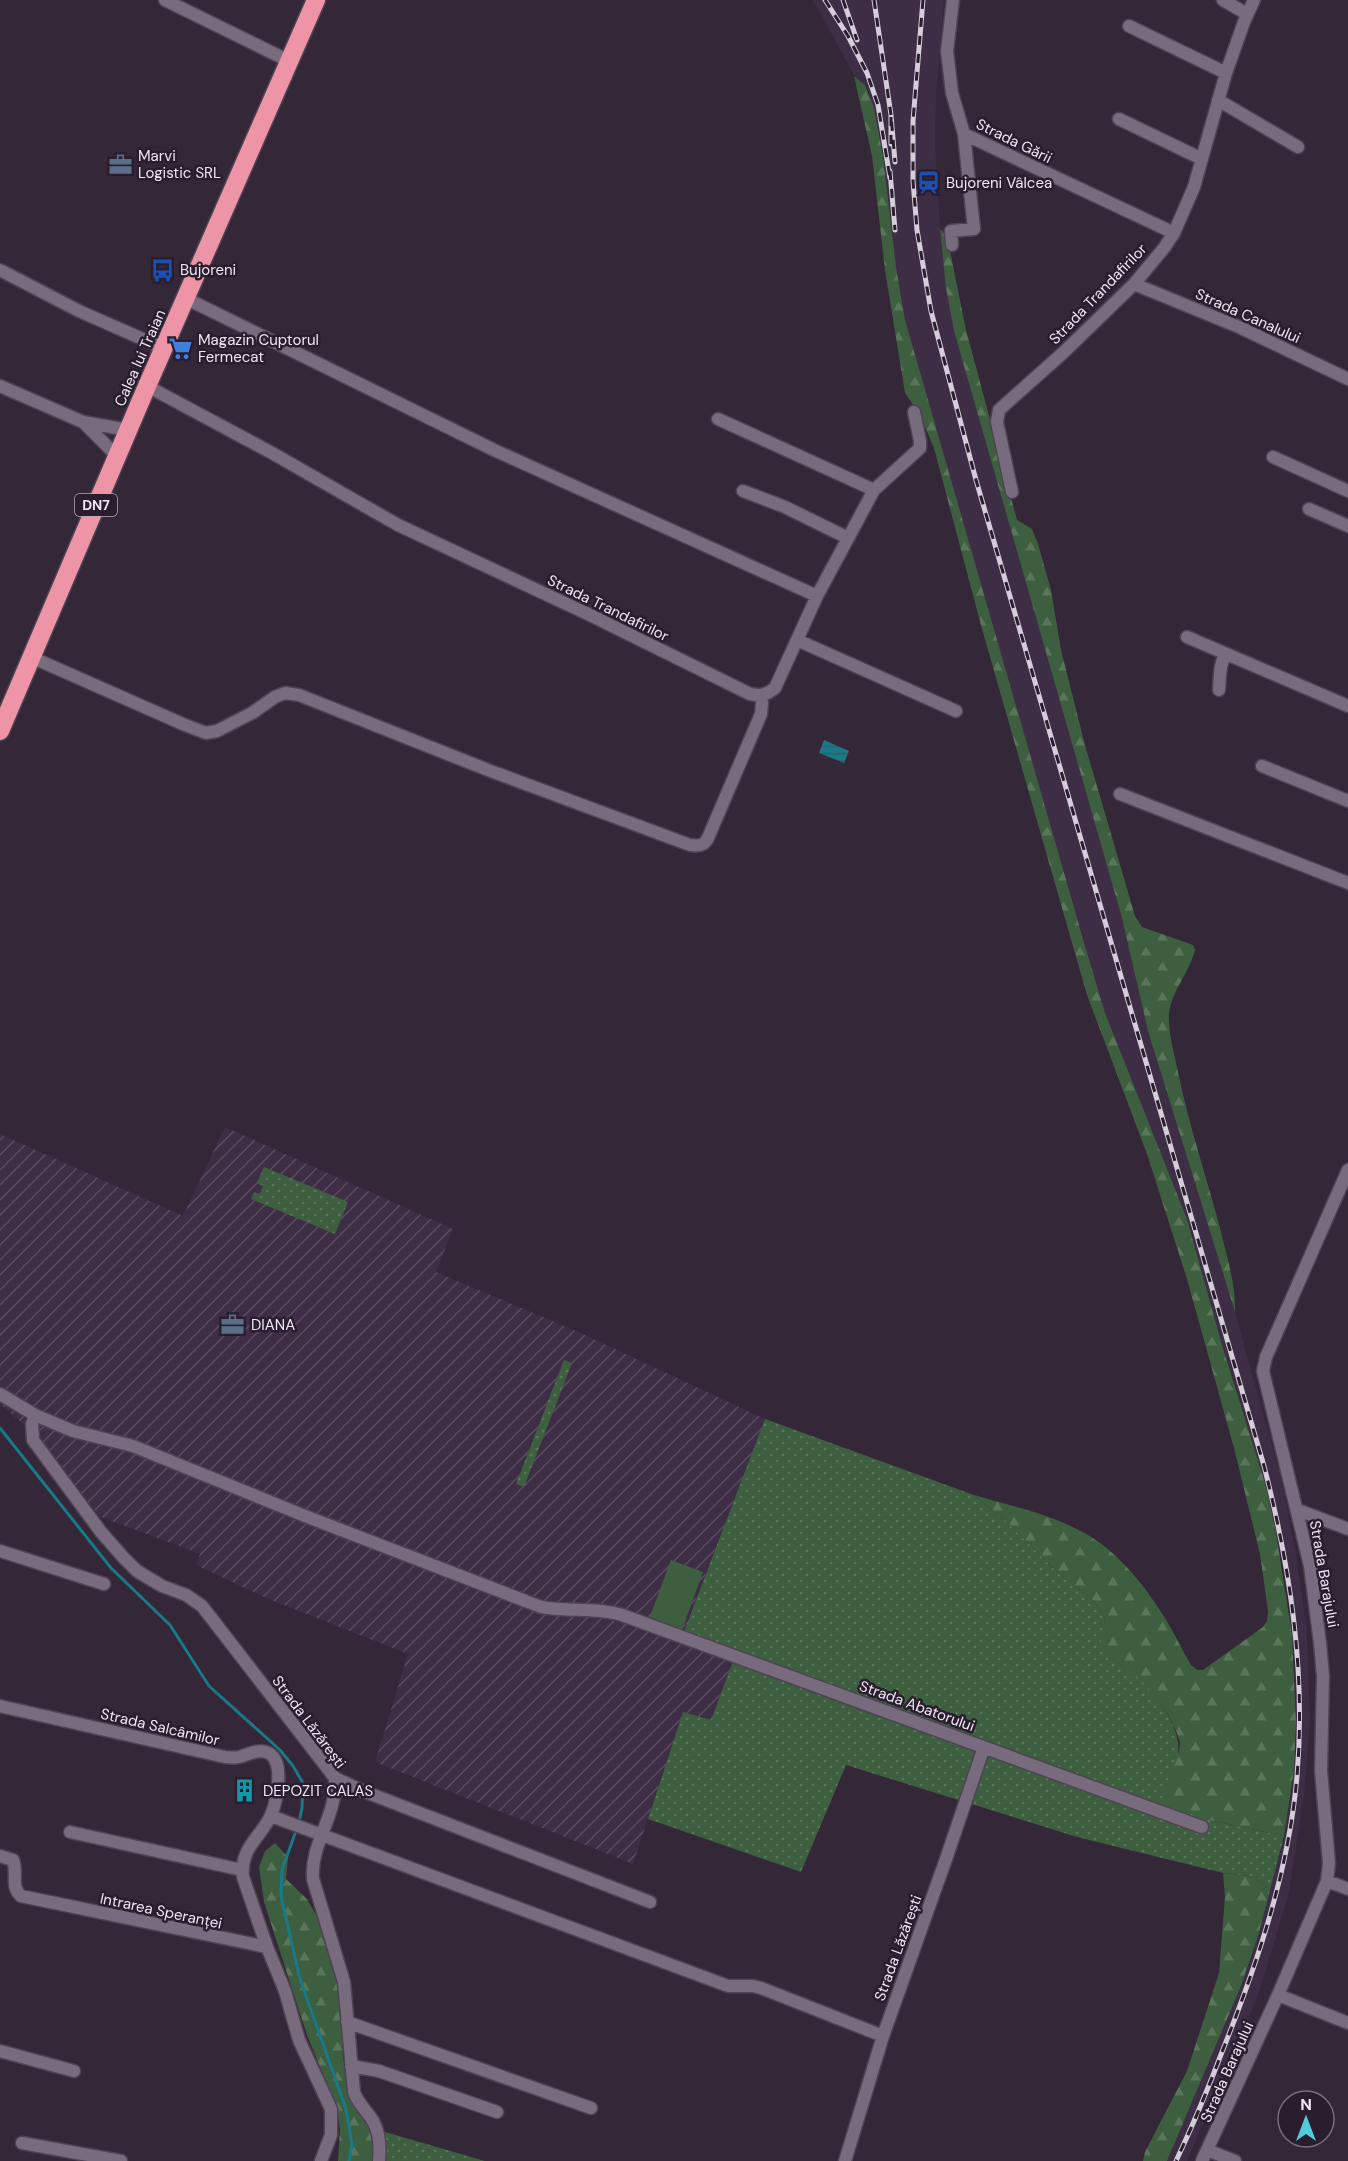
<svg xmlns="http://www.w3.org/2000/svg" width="1348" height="2161" viewBox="0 0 1348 2161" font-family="'DM Sans',sans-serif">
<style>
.built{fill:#3e2e45}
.industrial{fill:url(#industrial-furrows)}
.grass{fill:url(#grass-dots)}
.forest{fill:url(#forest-firs)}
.pitch{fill:#3d5f3f}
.water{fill:url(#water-rules)}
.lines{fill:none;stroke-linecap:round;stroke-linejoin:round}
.stream{stroke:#187987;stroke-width:3}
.minor-casing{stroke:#4e4352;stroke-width:15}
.highway-casing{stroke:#4e4352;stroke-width:21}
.minor{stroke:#786b7e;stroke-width:12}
.highway{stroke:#ed95a6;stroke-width:18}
.rail-casing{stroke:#d5cdd9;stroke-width:5}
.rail{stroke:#291d2e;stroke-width:3;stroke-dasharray:9;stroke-linecap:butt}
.labels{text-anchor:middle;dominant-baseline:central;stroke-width:5;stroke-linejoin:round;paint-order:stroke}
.shield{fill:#291d2e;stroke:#b3aab7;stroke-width:1.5}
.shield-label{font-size:14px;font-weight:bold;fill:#eee6f2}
.street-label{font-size:15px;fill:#eee6f2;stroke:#291d2e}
.poi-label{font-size:15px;fill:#eee6f2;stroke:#291d2e;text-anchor:start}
</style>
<defs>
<pattern id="industrial-furrows" width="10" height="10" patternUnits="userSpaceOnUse" patternTransform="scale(1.5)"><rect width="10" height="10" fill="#3e2e45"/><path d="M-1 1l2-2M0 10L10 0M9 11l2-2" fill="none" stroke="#5a4c60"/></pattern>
<pattern id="grass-dots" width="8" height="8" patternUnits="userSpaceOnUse" patternTransform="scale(1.5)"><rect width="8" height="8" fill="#3d5f3f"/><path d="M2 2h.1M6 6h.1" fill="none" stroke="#59765b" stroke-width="1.8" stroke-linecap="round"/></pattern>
<pattern id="forest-firs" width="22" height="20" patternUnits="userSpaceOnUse" patternTransform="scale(1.5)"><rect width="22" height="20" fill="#3d5f3f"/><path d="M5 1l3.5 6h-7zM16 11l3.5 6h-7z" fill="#59765b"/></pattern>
<pattern id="water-rules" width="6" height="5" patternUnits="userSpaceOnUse" patternTransform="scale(1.5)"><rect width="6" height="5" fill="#187987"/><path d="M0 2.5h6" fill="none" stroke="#305f68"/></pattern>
</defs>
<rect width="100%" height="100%" fill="#332738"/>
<path class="built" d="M813 0H944L936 96 935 142 940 229 946 288 954 331 1122 918 1148 1031 1235 1312 1281 1479 1296 1554 1307 1633 1310 1721 1304 1795 1288 1897 1258 1995 1187 2161H1167L1241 1986 1258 1936 1284 1836 1291 1795 1296 1746 1295 1664 1289 1605 1281 1558 1265 1483 1222 1345 1187 1219 1105 1013 918 368 905 320 896 267 883 156 870 94 865 85 854 75Z"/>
<path class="industrial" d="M225 1127 453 1229 436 1272 574 1330 765 1419 683 1633 736 1653 711 1721 683 1713 633 1864 375 1762 408 1654 266 1598 196 1565 200 1554 101 1517 55 1465 40 1439 0 1404V1134L183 1216Z"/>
<path class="grass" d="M264 1167 348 1202 335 1234 251 1199 254 1192 260 1194 263 1186 257 1183Z
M564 1360 572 1363 524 1487 516 1484Z
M765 1419 974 1495 1008 1523 1058 1573 1094 1601 1105 1618C1105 1625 1101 1640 1102 1645 1105 1660 1123 1664 1133 1673 1152 1688 1182 1727 1178 1752L1214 1821 1284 1836 1268 1898 1265 1884 1250 1876 1223 1873 1077 1837 846 1765 801 1872 648 1819 683 1712 711 1720 736 1653 683 1634Z
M371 2128 485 2161H375Z"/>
<path class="forest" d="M854 76 865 85 874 108 883 156 896 267 905 320 1084 942 1105 1013 1187 1219 1222 1345 1265 1483 1275 1527 1292 1634 1296 1722 1294 1770 1284 1836 1214 1821 1168 1806 1163 1800C1163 1781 1184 1756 1179 1739 1171 1714 1153 1692 1135 1675 1125 1665 1104 1660 1101 1645 1100 1639 1105 1625 1105 1618L1094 1601 1058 1573 1008 1523 974 1495C1011 1506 1052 1514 1086 1534 1114 1549 1142 1582 1159 1609 1171 1626 1180 1646 1191 1665L1197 1670H1203L1263 1627 1267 1621 1268 1611 1260 1554 1234 1448 1187 1279 1147 1154 1087 995 982 629 934 448 920 415 905 393 885 270 872 156Z
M940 229 947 236 966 330 1017 520 1032 529 1038 544 1051 590 1061 650 1085 745 1135 916 1142 927 1193 945 1195 950C1190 972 1172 990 1169 1013 1168 1033 1174 1053 1178 1072 1189 1126 1207 1178 1221 1232 1227 1258 1236 1285 1235 1312L1148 1031 1122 918 954 331 946 288Z
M275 1843 288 1857 286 1879 307 1899 321 1924 340 1988 343 2058 349 2089 357 2109 371 2128 376 2141 375 2161H338L340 2129 337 2109 307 2035 264 1902 259 1867 265 1851Z
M1223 1873 1250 1876 1265 1884 1268 1898 1258 1936 1241 1986 1167 2161H1143L1145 2152 1187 2071 1219 1973 1225 1897Z"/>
<path class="pitch" d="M671 1560 703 1572 682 1630 649 1619Z"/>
<path class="water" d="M824 740 849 751 844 763 819 753Z"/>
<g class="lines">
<path class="stream" d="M0 1428 111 1568 170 1625 209 1686 280 1750 293 1766 303 1783 302 1808 299 1822
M297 1828 282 1870 281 1896 300 1979 346 2109 352 2144 349 2161"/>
<defs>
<path id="minor" d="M165 0 289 61
M953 0 947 51 952 93 964 134 1174 233
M1223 0 1247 14
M1129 26 1226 73
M1218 100 1298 147
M1119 119 1202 159
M952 245 951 231 974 229 964 134
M0 270 79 311 163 348
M1134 284 1239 327 1348 379
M185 298 494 450 817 596
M0 386 83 422 128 430
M147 386 272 453 398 525 588 614 750 694C761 696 766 695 775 688L817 596 874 490 920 448V441L914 412
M718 419 874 490
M83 422 117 456
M1273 457 1348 491
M743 491 785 507 848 538
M1012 492 997 422 999 410 1064 352 1134 284 1164 248 1174 233 1194 187 1226 73 1244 22 1254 0
M1309 509 1348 526
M1187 637 1348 706
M797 640 956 711
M31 657 185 725 206 733 217 731 252 713 275 697 285 693 299 695 488 770 690 845C699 846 704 846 708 838L761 714 762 703 761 696
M1219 690C1220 678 1219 663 1226 654
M1262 766 1348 801
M1120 794 1348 883
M0 1394 35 1415 73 1431 133 1446 305 1516 541 1607C568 1612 595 1607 622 1615L1202 1827
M35 1415 32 1424 33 1440 101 1532 123 1557 137 1571 162 1586 186 1595 202 1606 335 1778C338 1815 310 1843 313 1879L344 1982 354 2092C358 2104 367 2111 373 2121 380 2134 380 2147 379 2161
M1298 1510 1348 1529
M0 1551 104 1584
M0 1706 225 1757C229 1757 235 1758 239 1757 248 1755 256 1749 266 1752 286 1758 277 1801 271 1815 265 1829 252 1840 246 1854 243 1862 242 1869 243 1877L267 1947 285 1991 299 2040 331 2109V2135L321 2161
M335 1778 363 1791 650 1902
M271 1816 728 1986H753L761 1988 883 2036
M70 1832 242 1870
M0 1856 13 1860C18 1872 10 1887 21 1896L267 1947
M1327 1881 1348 1889
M1278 1995 1348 2023
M347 2022 591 2108
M0 2051 74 2071
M351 2066 379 2071 497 2112
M22 2143 121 2161
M1207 2150 1235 2161
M845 2161 883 2036 946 1859 984 1747
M1202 2161 1278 1995 1327 1881 1329 1863 1321 1771 1323 1676 1320 1643 1310 1566 1263 1371 1266 1357 1348 1170"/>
<path id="highway" d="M0 731 147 386 316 0"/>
</defs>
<use href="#minor" class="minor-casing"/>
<use href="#highway" class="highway-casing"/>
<use href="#minor" class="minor"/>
<use href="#highway" class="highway"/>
<defs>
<path id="rail" d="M825 0 848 36 867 73 878 105 890 178
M843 0 857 40
M874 0 891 115
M923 0 913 121V181L917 230 931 311 976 480 1264 1466C1290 1567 1306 1671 1297 1776 1289 1871 1257 1964 1222 2052 1208 2089 1193 2125 1176 2161
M891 144V115L895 162
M890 171 895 230"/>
</defs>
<use href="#rail" class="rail-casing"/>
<use href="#rail" class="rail"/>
</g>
<defs>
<symbol id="office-bare" viewBox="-9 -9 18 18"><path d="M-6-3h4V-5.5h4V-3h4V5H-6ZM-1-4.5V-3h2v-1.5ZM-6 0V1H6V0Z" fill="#5c6f8a" stroke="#291d2e" stroke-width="2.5" paint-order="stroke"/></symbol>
<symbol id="station-bare" viewBox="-9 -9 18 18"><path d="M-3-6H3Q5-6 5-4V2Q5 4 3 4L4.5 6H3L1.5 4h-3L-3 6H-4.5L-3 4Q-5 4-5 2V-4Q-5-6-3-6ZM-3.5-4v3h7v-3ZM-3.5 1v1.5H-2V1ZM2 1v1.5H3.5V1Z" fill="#1a4fb4" stroke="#291d2e" stroke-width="2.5" paint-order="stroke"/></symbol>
<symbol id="bus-bare" viewBox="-9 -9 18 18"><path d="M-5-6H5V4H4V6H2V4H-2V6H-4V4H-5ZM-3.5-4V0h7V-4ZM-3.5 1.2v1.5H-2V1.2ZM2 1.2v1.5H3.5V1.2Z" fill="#1a4fb4" stroke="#291d2e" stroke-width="2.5" paint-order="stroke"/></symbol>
<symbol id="supermarket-bare" viewBox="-9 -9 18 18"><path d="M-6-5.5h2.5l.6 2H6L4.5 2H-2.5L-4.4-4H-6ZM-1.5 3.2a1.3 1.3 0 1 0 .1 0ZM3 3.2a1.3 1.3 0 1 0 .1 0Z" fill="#3f7fe0" stroke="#291d2e" stroke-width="2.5" paint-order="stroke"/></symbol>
<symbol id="building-bare" viewBox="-9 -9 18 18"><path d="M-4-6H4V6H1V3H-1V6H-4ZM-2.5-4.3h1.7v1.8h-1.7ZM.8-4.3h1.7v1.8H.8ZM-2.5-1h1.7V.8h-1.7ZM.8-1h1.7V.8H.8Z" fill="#0f9aa8" stroke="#291d2e" stroke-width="2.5" paint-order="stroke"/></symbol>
</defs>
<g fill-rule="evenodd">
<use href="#office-bare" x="104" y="148" width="33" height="33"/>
<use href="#station-bare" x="912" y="166" width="33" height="33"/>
<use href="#bus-bare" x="146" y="254" width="33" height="33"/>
<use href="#supermarket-bare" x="164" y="332" width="33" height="33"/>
<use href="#office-bare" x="216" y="1308" width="33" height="33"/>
<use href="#building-bare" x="228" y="1774" width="33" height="33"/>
</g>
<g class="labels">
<rect class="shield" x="75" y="494" width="42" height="22" rx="4.5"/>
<g class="shield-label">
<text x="96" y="505">DN7</text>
</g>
<g class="street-label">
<text transform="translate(1014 141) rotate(26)">Strada Gării</text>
<text transform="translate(1098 294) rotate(-46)">Strada Trandafirilor</text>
<text transform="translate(1248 316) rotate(24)">Strada Canalului</text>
<text transform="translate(140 358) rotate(-66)">Calea lui Traian</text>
<text transform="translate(608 608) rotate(26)">Strada Trandafirilor</text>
<text transform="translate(1324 1574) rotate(80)">Strada Barajului</text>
<text transform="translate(917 1706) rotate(20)">Strada Abatorului</text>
<text transform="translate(309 1722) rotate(53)">Strada Lăzărești</text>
<text transform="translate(160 1727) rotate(13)">Strada Salcâmilor</text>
<text transform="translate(161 1911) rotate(12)">Intrarea Speranței</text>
<text transform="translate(898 1948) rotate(-70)">Strada Lăzărești</text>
<text transform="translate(1227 2072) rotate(-66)">Strada Barajului</text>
</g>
<g class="poi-label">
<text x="138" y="156">Marvi<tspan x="138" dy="17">Logistic SRL</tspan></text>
<text x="946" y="183">Bujoreni Vâlcea</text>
<text x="180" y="270">Bujoreni</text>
<text x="198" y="340">Magazin Cuptorul<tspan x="198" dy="17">Fermecat</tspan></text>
<text x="251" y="1325">DIANA</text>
<text x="263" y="1791">DEPOZIT CALAS</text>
</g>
</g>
<g transform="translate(1306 2119)"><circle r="28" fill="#291d2e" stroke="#786d7c" stroke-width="1.5"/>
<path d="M0-4.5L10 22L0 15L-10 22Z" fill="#54cadd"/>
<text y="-9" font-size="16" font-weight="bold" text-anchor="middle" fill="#eee6f2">N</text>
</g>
</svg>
